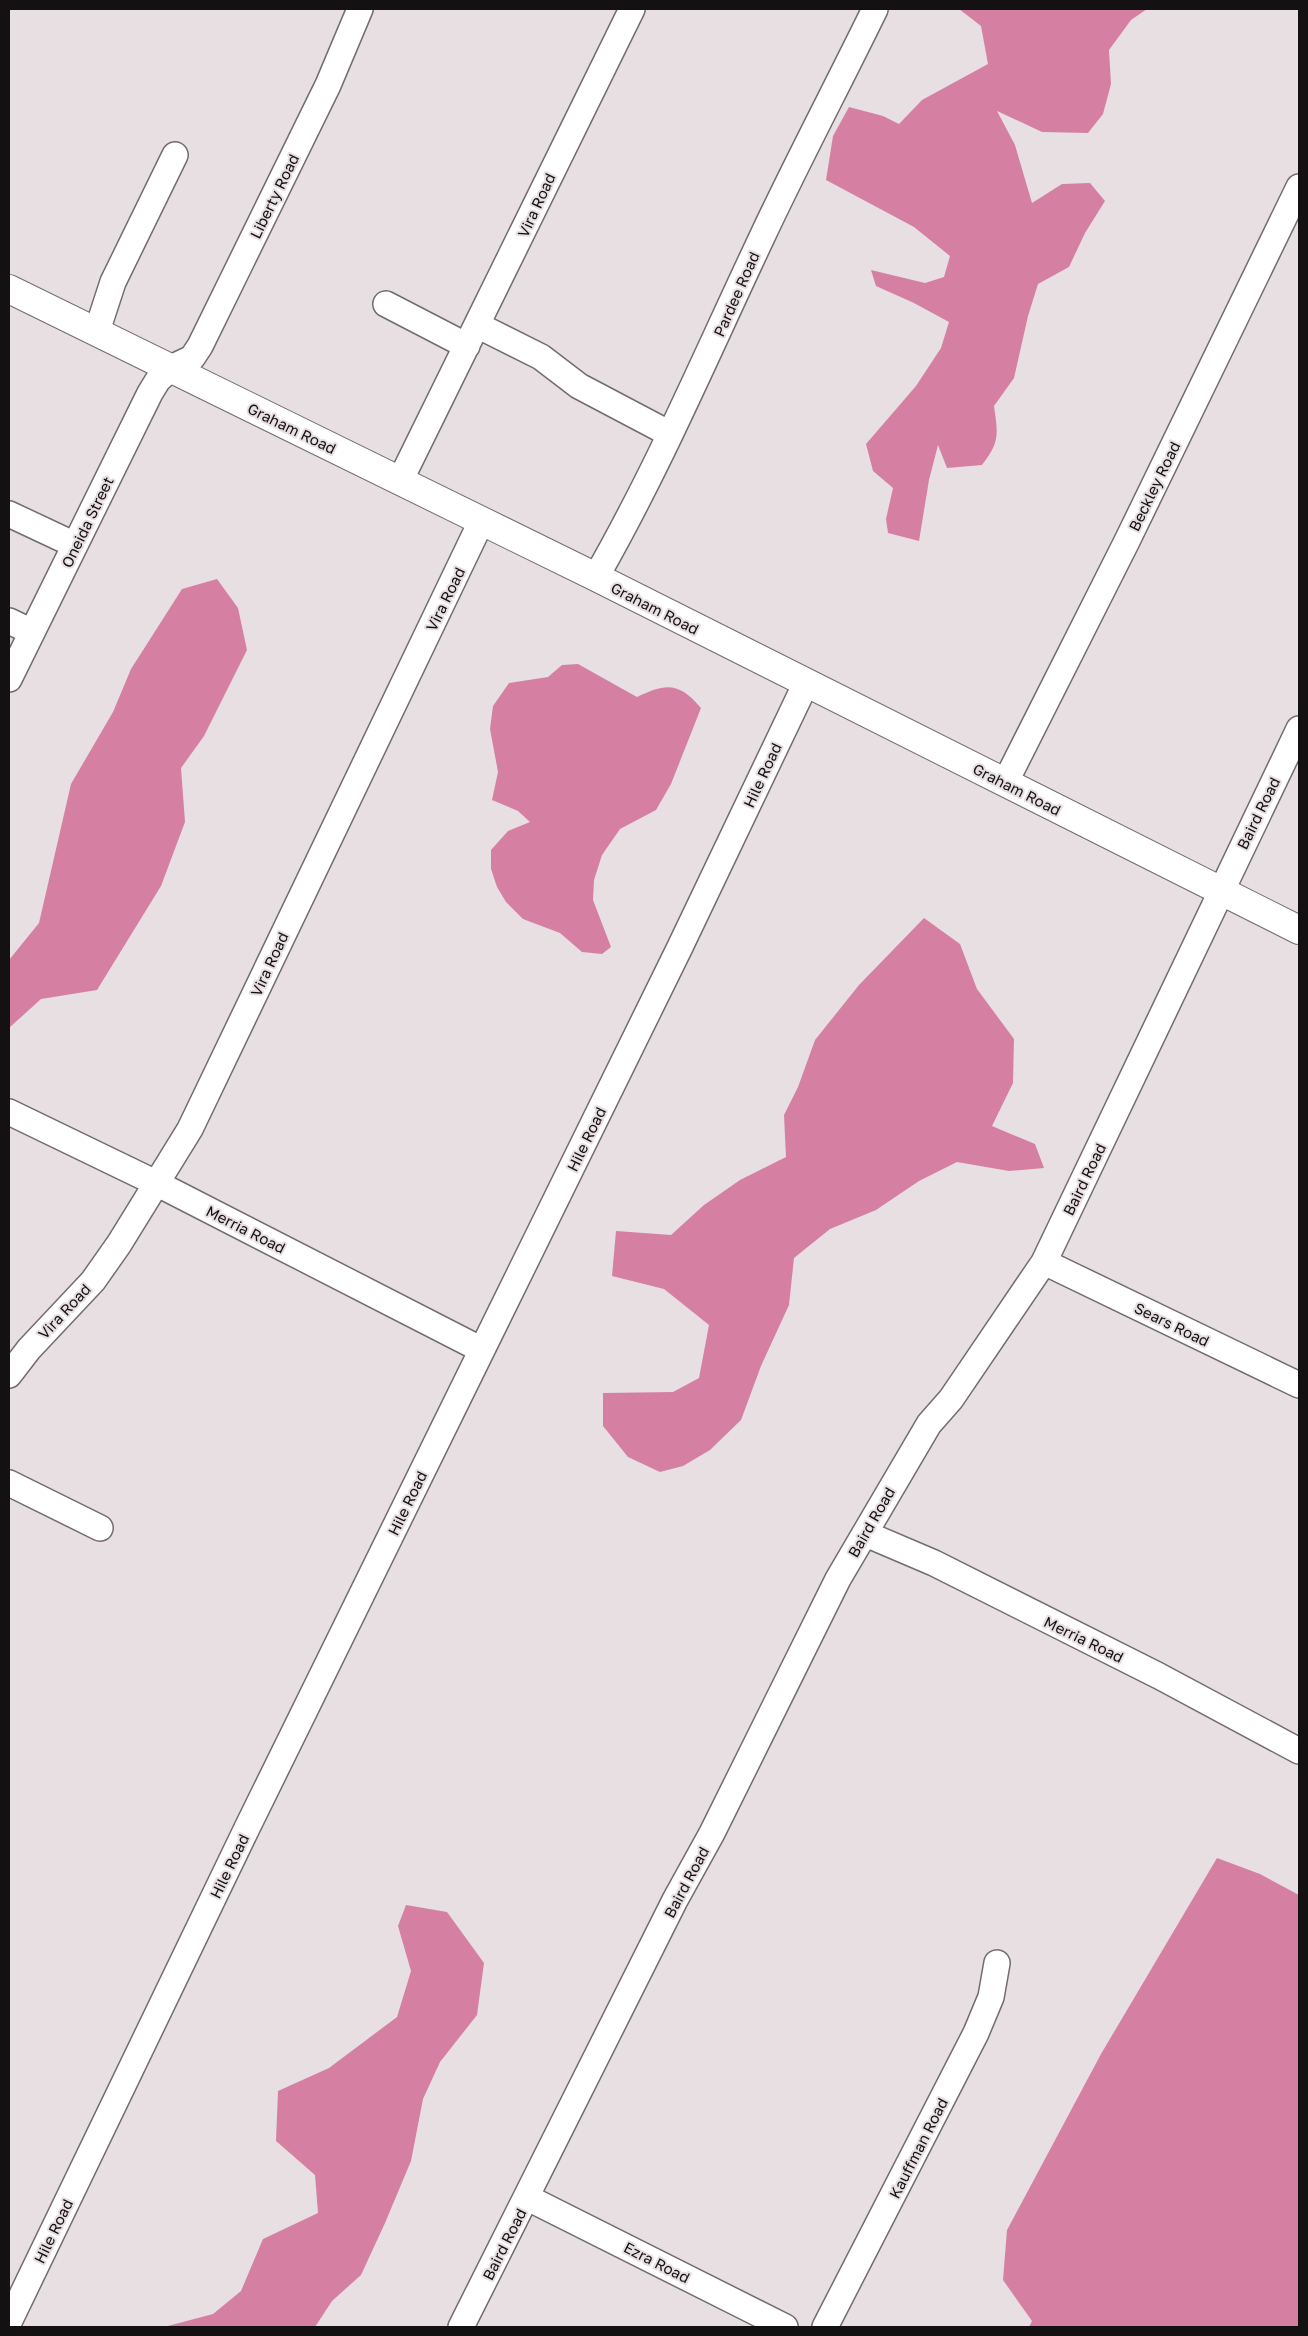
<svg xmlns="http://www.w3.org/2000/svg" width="1308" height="2336" viewBox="0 0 1308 2336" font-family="'Golos Text',sans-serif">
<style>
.forest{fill:#d580a3}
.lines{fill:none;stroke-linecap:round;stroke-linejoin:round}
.minor-casing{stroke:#736c6f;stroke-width:28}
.major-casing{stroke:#736c6f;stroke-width:30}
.minor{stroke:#fff;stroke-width:25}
.major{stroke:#fff;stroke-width:28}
.labels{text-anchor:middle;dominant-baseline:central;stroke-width:4;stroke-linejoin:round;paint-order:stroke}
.street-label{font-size:15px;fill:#141112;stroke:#e7dfe2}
</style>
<rect width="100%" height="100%" fill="#e7dfe2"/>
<path class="forest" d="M959 9H1147L1131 20 1109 50 1111 84 1103 114 1088 133 1042 132 997 111 1015 145 1032 203 1062 184 1090 183 1105 201 1085 233 1069 267 1038 284 1028 316 1014 378 994 406C998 434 1000 442 982 465L947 468 938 445 929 480 919 541 888 533 886 519 893 488 873 471 866 444 916 386 941 348 949 322 914 303 876 286 871 270 925 283 944 277 950 256 914 227 826 180 833 136 849 107 883 116 899 124 922 100 988 64 981 26Z
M217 579 238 608 247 650 204 736 181 768 185 822 161 886 97 990 41 999 9 1028V960L39 923 71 784 113 712 131 669 182 589Z
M578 664 637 697C666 683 679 682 701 708L671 784 656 810 620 829 602 855 594 880 593 900 611 947 602 954 582 952 560 933 523 919 506 902 497 887 491 869V850L508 831 530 822 518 811 492 800 498 772 490 729 493 706 509 683 548 677 562 665Z
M924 918 960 944 977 989 1014 1039 1013 1083 992 1126 1035 1144 1044 1168 1009 1171 957 1162 919 1181 876 1210 830 1229 794 1258 789 1305 761 1366 741 1420 710 1450 683 1466 660 1472 628 1457 603 1426V1393L673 1392 699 1378 709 1325 664 1289 612 1276 616 1231 671 1235 704 1205 740 1180 786 1157 784 1115 798 1087 815 1040 859 985Z
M1217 1858 1260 1874 1299 1895V2327H1029L1032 2321 1003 2280 1007 2230 1101 2054Z
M406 1905 447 1912 484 1963 477 2015 440 2062 423 2099 411 2161 385 2223 361 2275 332 2301 315 2327H164L213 2314 241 2291 263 2239 318 2213 315 2175 276 2141 278 2091 329 2068 397 2017 411 1971 398 1926Z"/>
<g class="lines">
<defs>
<path id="minor" d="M386 304 467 346
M477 325 541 357 579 386 670 434
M97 331 113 282 175 155
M400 481 632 9
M9 514 75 545
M596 577C659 467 708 351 762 237 798 160 838 85 875 9
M9 621 32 632
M9 679 150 393 158 380 171 368 192 358 200 346 328 85 360 9
M1005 783 1127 541 1299 187
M9 1112 158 1184 482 1350
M1044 1262 1299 1385
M9 1375 29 1349 93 1281 119 1244 190 1129 481 522
M9 1483 100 1528
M866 1534 934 1563 1159 1676 1299 1751
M528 2198 785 2327
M9 2322 247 1828 680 947 806 683
M461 2327 675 1900 712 1833 838 1579 929 1424 951 1399 1044 1262 1299 729
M825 2327 976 2033 991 1997 997 1963"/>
<path id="major" d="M9 289 596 577 1299 930"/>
</defs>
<use href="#minor" class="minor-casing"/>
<use href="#major" class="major-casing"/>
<use href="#minor" class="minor"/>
<use href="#major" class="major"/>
</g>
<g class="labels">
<g class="street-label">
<text transform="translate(274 196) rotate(-64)">Liberty Road</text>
<text transform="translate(536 205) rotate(-65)">Vira Road</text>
<text transform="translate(736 294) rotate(-66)">Pardee Road</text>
<text transform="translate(292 428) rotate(26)">Graham Road</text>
<text transform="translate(1154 486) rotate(-64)">Beckley Road</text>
<text transform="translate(87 522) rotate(-64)">Oneida Street</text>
<text transform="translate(445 599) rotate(-64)">Vira Road</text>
<text transform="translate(655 608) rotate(27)">Graham Road</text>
<text transform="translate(762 775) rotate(-65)">Hile Road</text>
<text transform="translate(1017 789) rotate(27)">Graham Road</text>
<text transform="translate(1258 813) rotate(-64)">Baird Road</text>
<text transform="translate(269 964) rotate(-65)">Vira Road</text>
<text transform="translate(586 1139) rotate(-64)">Hile Road</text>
<text transform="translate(1084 1179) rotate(-64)">Baird Road</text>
<text transform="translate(246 1229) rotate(27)">Merria Road</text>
<text transform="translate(64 1311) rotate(-47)">Vira Road</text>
<text transform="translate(1172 1324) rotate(26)">Sears Road</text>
<text transform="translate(407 1503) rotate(-64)">Hile Road</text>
<text transform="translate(871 1522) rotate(-60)">Baird Road</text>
<text transform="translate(1084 1639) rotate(26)">Merria Road</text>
<text transform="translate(229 1866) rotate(-64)">Hile Road</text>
<text transform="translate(686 1882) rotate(-62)">Baird Road</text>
<text transform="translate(918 2148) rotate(-63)">Kauffman Road</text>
<text transform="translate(53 2231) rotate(-64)">Hile Road</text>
<text transform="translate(504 2244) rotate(-63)">Baird Road</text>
<text transform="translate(657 2262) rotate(27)">Ezra Road</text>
</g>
</g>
<rect width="1308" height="2336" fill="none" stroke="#141112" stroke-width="20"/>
</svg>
